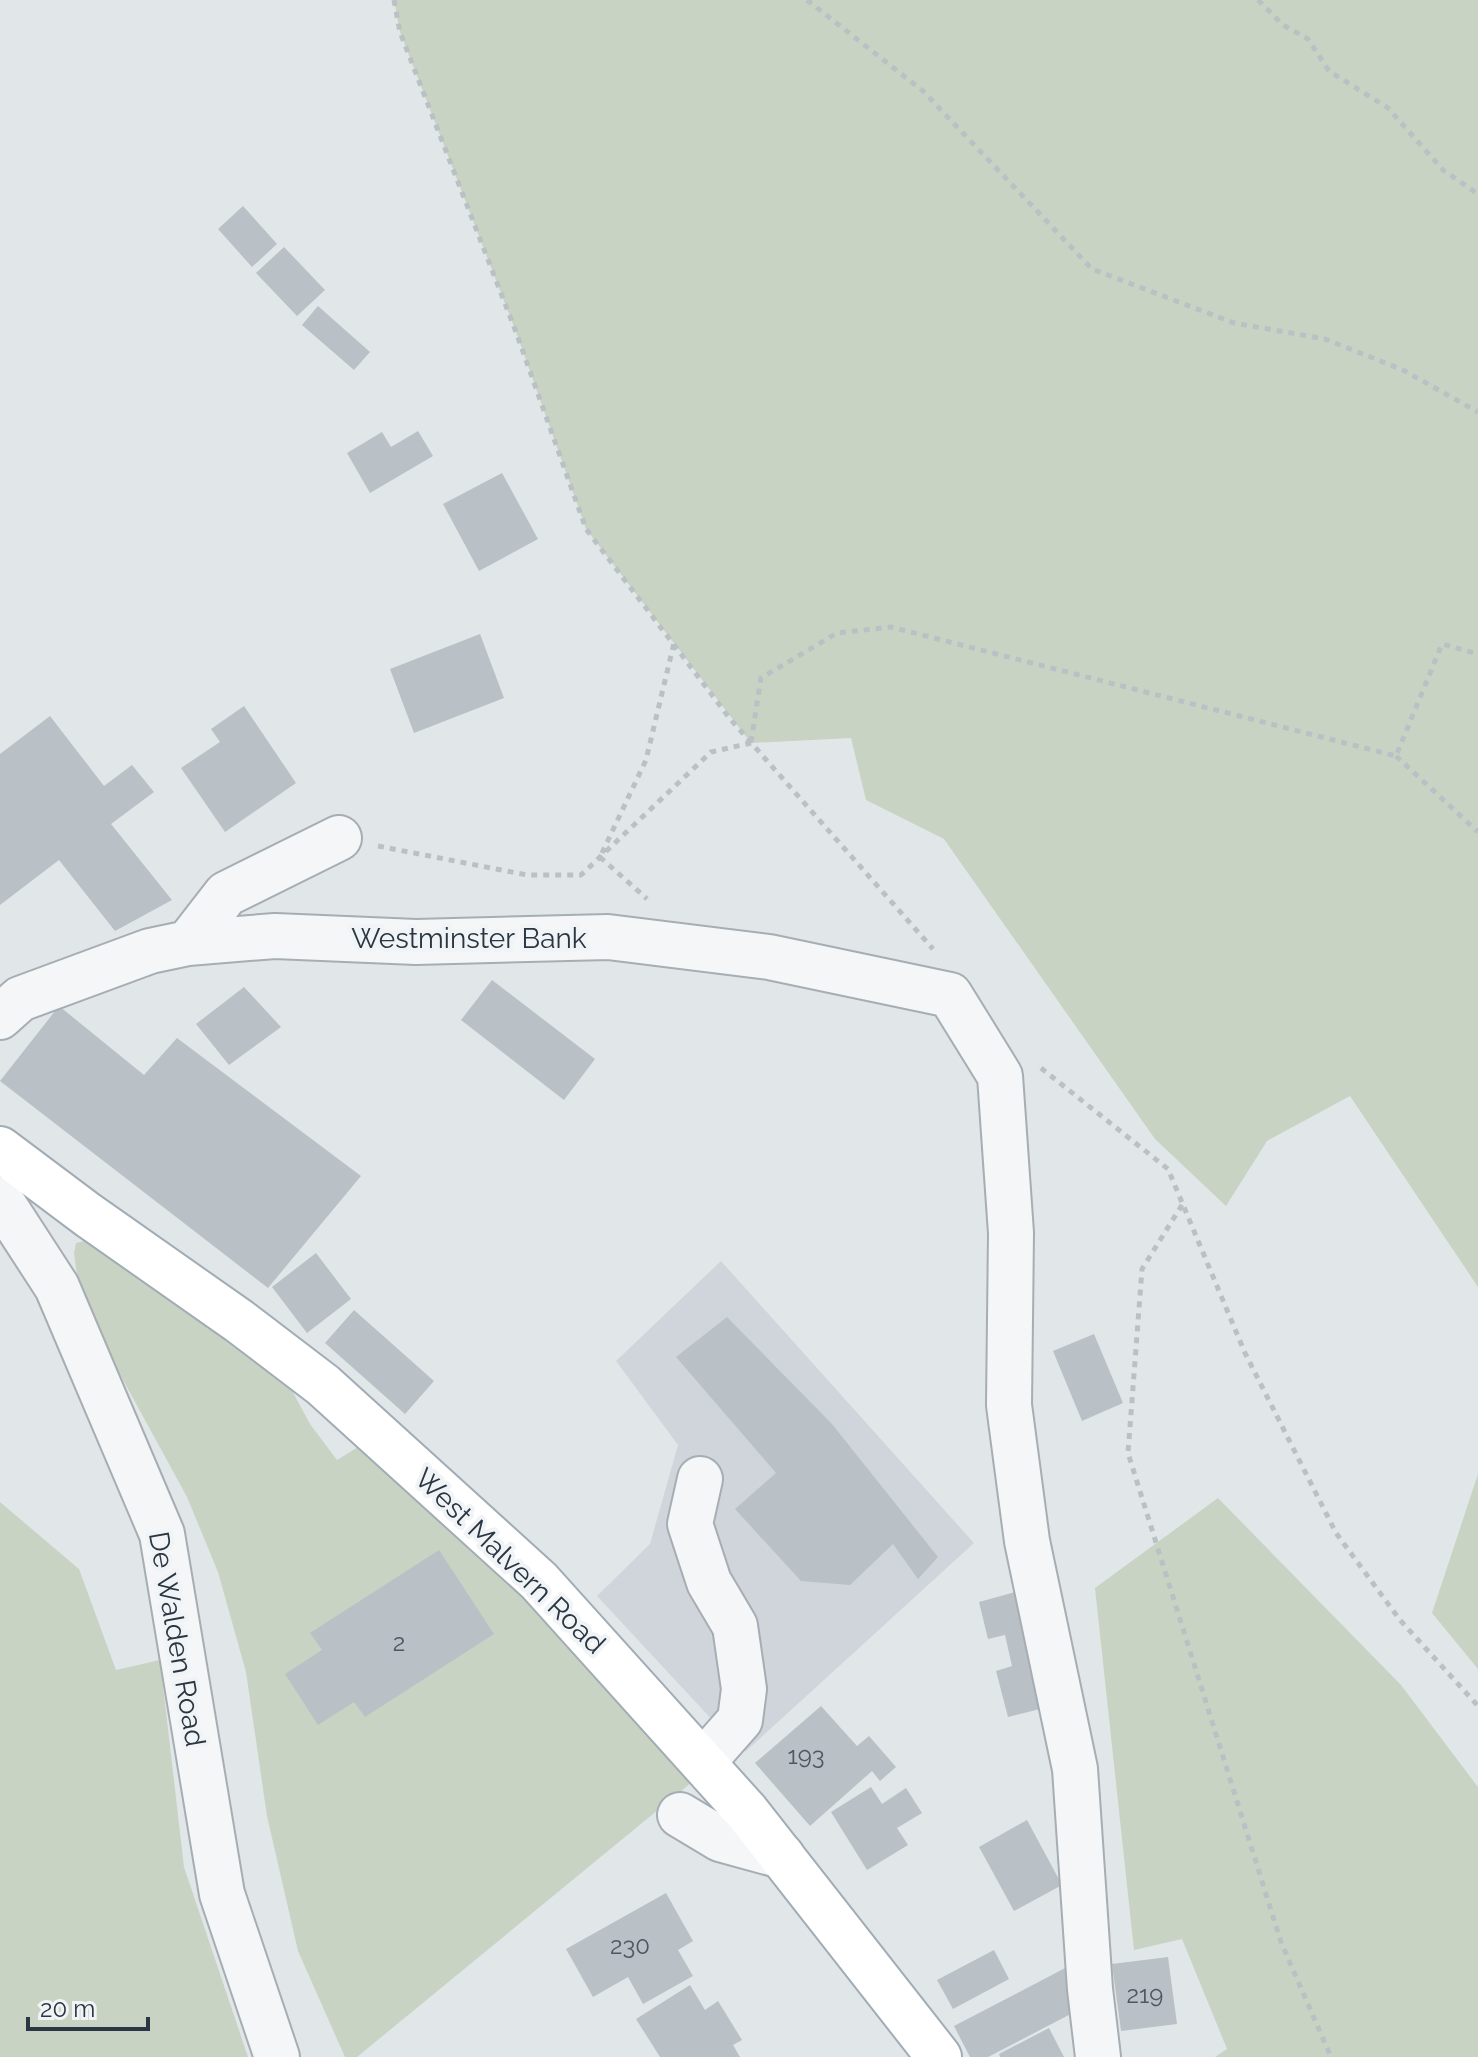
<svg xmlns="http://www.w3.org/2000/svg" width="1478" height="2057" viewBox="0 0 1478 2057" font-family="Raleway,sans-serif">
<style>
.built{fill:#d0d5db}
.green{fill:#c9d3c3}
.building{fill:#b9c0c6}
.lines{fill:none;stroke-linecap:round;stroke-linejoin:round}
.minor-casing{stroke:#a6aeb3;stroke-width:48}
.major-casing{stroke:#a1acb5;stroke-width:48}
.path{stroke:#bbc0c5;stroke-width:5;stroke-dasharray:6 6;stroke-linecap:butt}
.minor{stroke:#f4f6f8;stroke-width:44}
.major{stroke:#fff;stroke-width:44}
.labels{text-anchor:middle;dominant-baseline:central;stroke-width:8;stroke-linejoin:round;paint-order:stroke}
.number-label{font-size:24px;fill:#4e5862}
.street-label{font-size:28px;fill:#2a3641;stroke:#f1f4f7}
</style>
<rect width="100%" height="100%" fill="#e1e6e9"/>
<path class="built" d="M721 1261 974 1543 745 1752 740 1721 717 1725 597 1596 650 1544 678 1445 616 1361Z"/>
<path class="green" d="M394 0H1478V1287L1350 1096 1267 1141 1226 1206 1155 1139 944 839 866 800 851 738 751 743 586 529 516 332 400 32Z
M88 1240 288 1383 310 1424 337 1460 363 1444 481 1552 692 1782 357 2057H345L298 1951 267 1816 246 1672 218 1572 187 1497 104 1345 77 1275 74 1253 76 1243Z
M1478 1474V1669L1432 1613Z
M1218 1498 1401 1685 1478 1787V2057H1215L1227 2049 1182 1939 1134 1950 1095 1588Z
M0 1502 79 1569 116 1670 160 1660 184 1867 248 2057H0Z"/>
<path class="building" d="M243 206 277 244 252 267 218 229Z
M284 247 325 290 297 316 256 273Z
M318 306 370 352 354 370 302 325Z
M418 431 433 456 370 493 347 453 382 432 391 447Z
M502 473 538 539 479 571 443 504Z
M480 634 504 698 414 733 390 669Z
M244 706 296 783 225 832 181 768 220 742 211 729Z
M50 716 104 786 132 765 154 792 111 824 172 900 115 931 59 860 0 905V754Z
M492 980 595 1059 564 1100 461 1020Z
M244 987 281 1027 229 1065 196 1024Z
M59 1006 144 1075 177 1038 361 1176 268 1288 0 1081Z
M316 1253 351 1299 307 1333 272 1287Z
M354 1310 434 1381 405 1414 325 1343Z
M727 1317 832 1424 938 1557 918 1579 893 1544 850 1585 801 1581 735 1509 776 1473 676 1357Z
M1094 1334 1123 1403 1082 1421 1053 1351Z
M439 1550 494 1634 365 1717 354 1702 318 1725 285 1674 322 1650 310 1633Z
M1026 1589 1056 1705 1008 1717 996 1671 1012 1666 1005 1635 988 1639 979 1602Z
M821 1706 857 1746 869 1736 896 1767 880 1781 872 1771 810 1826 755 1763Z
M871 1787 882 1804 906 1788 922 1813 897 1828 908 1845 867 1870 831 1812Z
M1027 1820 1062 1885 1014 1911 979 1847Z
M666 1893 693 1941 678 1950 693 1976 643 2004 628 1977 593 1997 566 1949Z
M994 1950 1009 1979 953 2009 937 1980Z
M1168 1957 1177 2024 1121 2031 1112 1964Z
M1071 1965 1090 2004 988 2057H970L954 2026Z
M690 1985 705 2010 718 2001 742 2040 733 2045 740 2057H660L636 2019Z
M1049 2028 1064 2057H1000L999 2054Z"/>
<g class="lines">
<defs>
<path id="minor" d="M188 943 226 894 339 838
M0 1017 20 999 150 951 188 943 275 936 416 942 608 937 769 957 950 995 1000 1076 1011 1233 1009 1405 1027 1541 1075 1769 1090 1989 1098 2057
M0 1199 57 1287 162 1534 222 1894 277 2057
M700 1479 690 1524 709 1582 735 1626 744 1689 740 1720 703 1762
M680 1815 720 1839 782 1856"/>
<path id="major" d="M0 1149 88 1215 239 1321 323 1385 539 1581 747 1812 939 2057"/>
</defs>
<use href="#minor" class="minor-casing"/>
<use href="#major" class="major-casing"/>
<path class="path" d="M394 0 400 32 516 332 586 529 731 720 933 949
M807 0 923 91 1092 269 1234 323 1325 339 1403 370 1478 412
M1258 0 1283 25 1308 39 1329 71 1388 108 1443 170 1478 194
M751 742 761 678 837 633 891 627 1396 756 1442 644 1478 654
M1396 756 1478 832
M378 846 527 875H581L711 752 751 743
M602 853 646 760 674 643
M600 857 647 899
M1041 1068 1168 1169 1245 1353 1336 1533 1400 1620 1478 1706
M1182 1205 1142 1269 1128 1453 1281 1942 1331 2057"/>
<use href="#minor" class="minor"/>
<use href="#major" class="major"/>
</g>
<g class="labels">
<g class="number-label">
<text x="399" y="1642">2</text>
<text x="806" y="1755">193</text>
<text x="630" y="1945">230</text>
<text x="1145" y="1994">219</text>
</g>
<g class="street-label">
<text x="469" y="938">Westminster Bank</text>
<text transform="translate(510 1561) rotate(44)">West Malvern Road</text>
<text transform="translate(177 1639) rotate(80)">De Walden Road</text>
</g>
</g>
<path d="M28 2017v12h120v-12" fill="none" stroke="#2a3641" stroke-width="4"/>
<text x="40" y="2017" font-size="24" fill="#2a3641" stroke="#f1f4f7" stroke-width="6" paint-order="stroke">20 m</text>
</svg>
